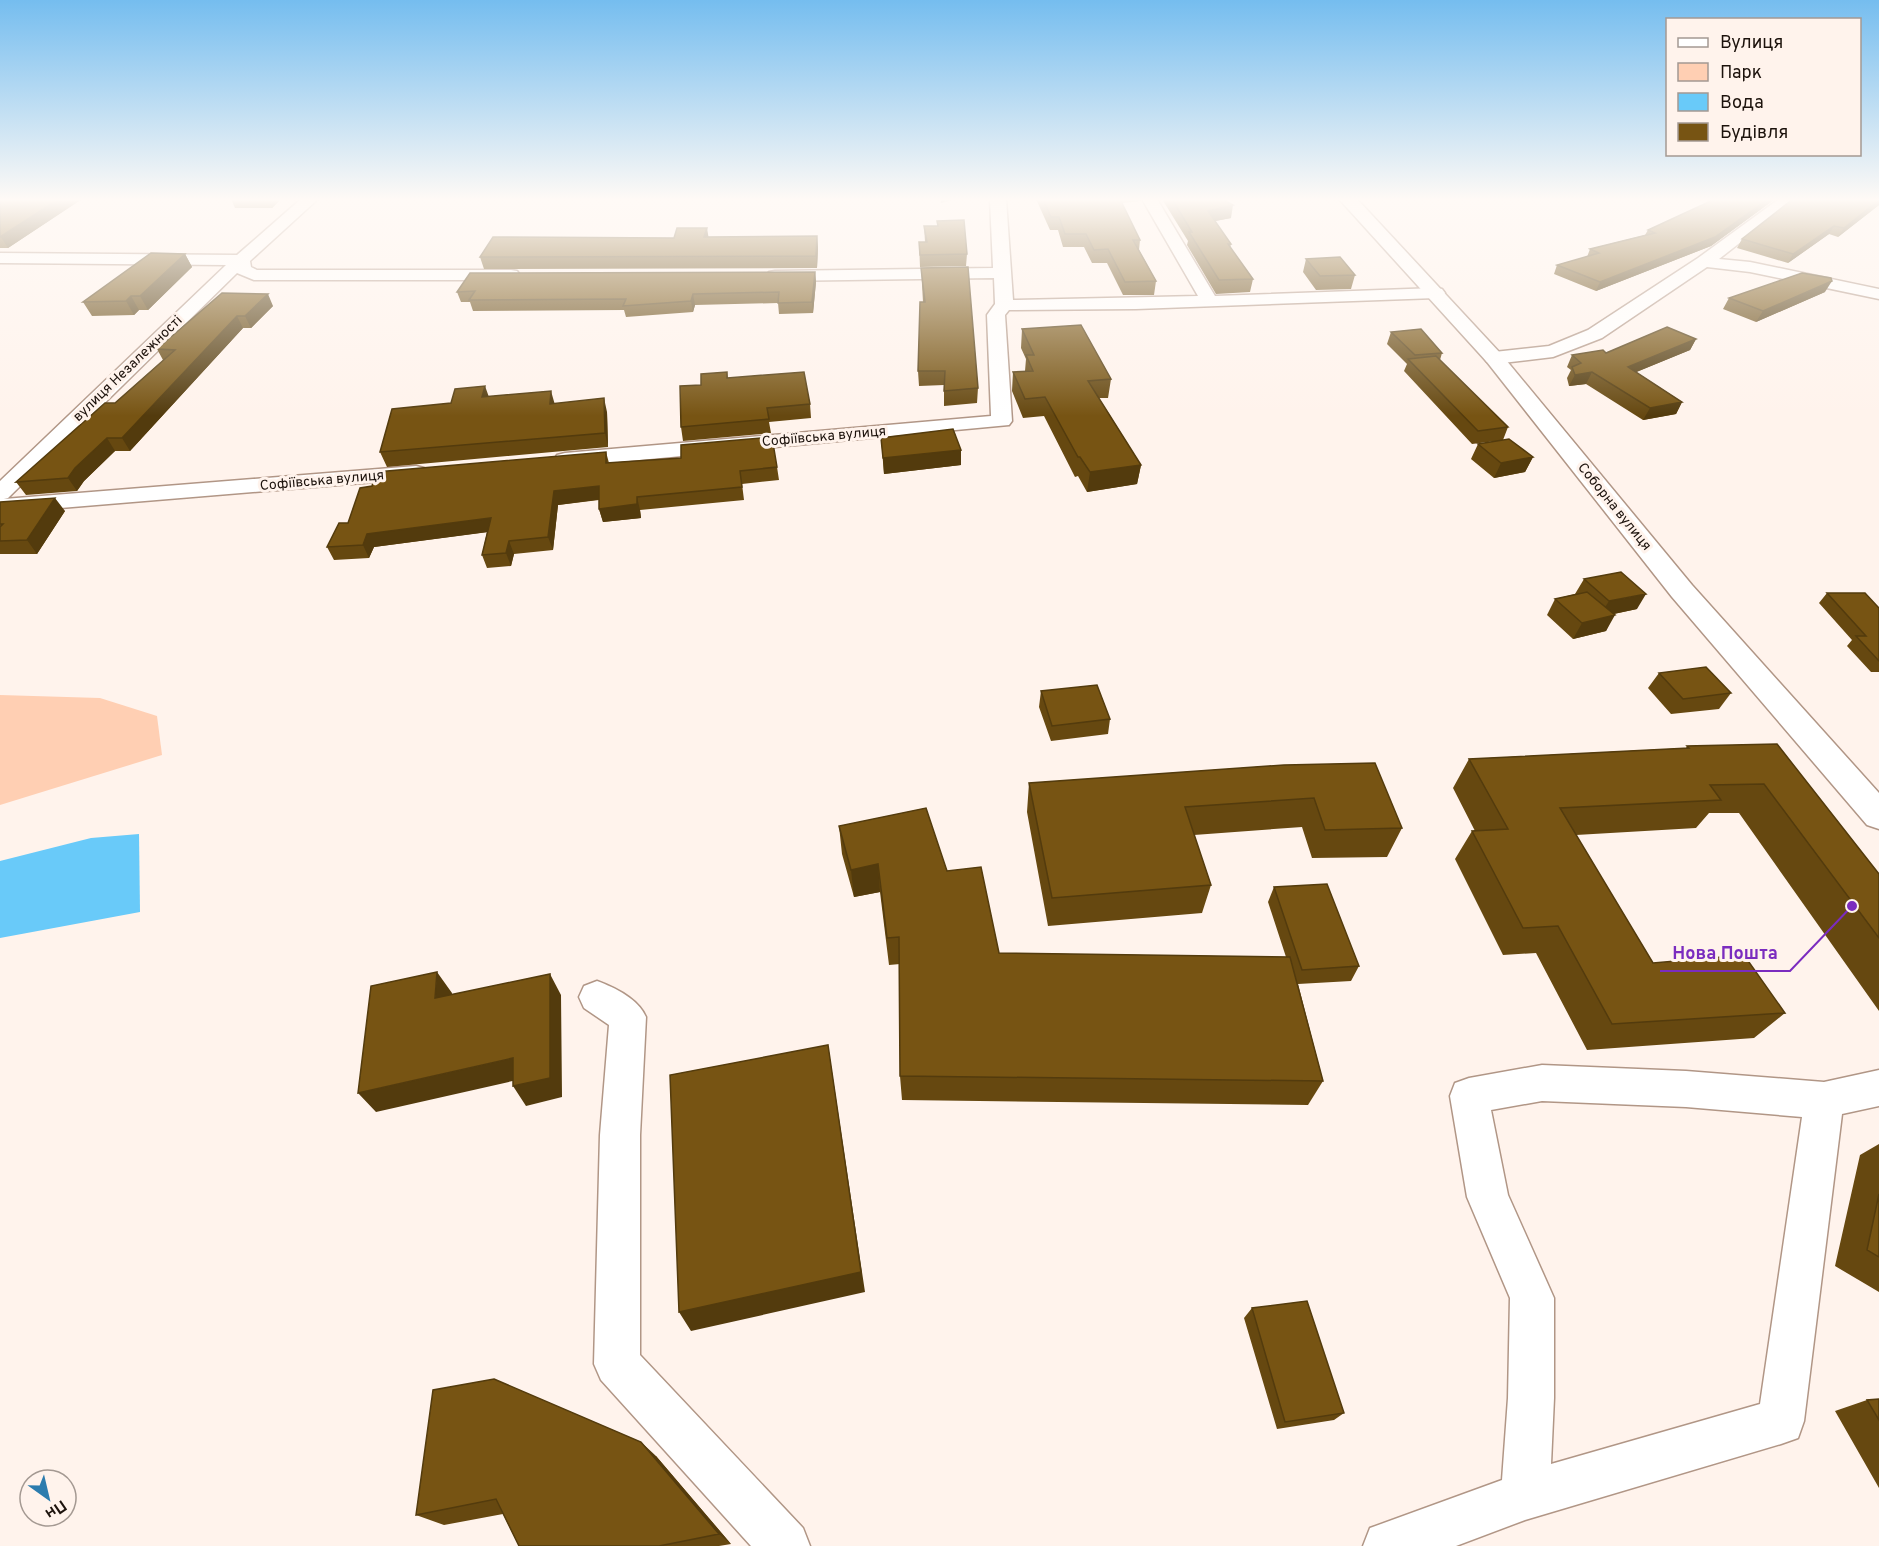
<svg xmlns="http://www.w3.org/2000/svg" width="1879" height="1546" viewBox="0 0 1879 1546" font-family="Overpass,sans-serif">
<style>
.green{fill:#ffcfb3}
.water{fill:#69caf9}
.lines{fill:none;stroke-linecap:round;stroke-linejoin:round}
.street-casing{stroke:#b19686;stroke-width:3}
.secondary-casing{stroke:#b19686;stroke-width:3}
.street{fill:#fff;fill-rule:evenodd}
.secondary{fill:#fff;fill-rule:evenodd}
.wall{fill:#664810}
.shaded-wall{fill:#533b0d}
.building{fill:#775413;stroke:#533b0d;stroke-width:1.5}
.labels{text-anchor:middle;dominant-baseline:central;stroke-width:6;stroke-linejoin:round;paint-order:stroke}
.far-street-label{font-size:14px;fill:#1c120c;stroke:#fff3ec}
.leader{fill:none;stroke:#7b2cbf;stroke-width:2}
.callout-dot{fill:#7b2cbf;stroke:#fff3ec;stroke-width:2}
.callout-label{font-size:18px;text-anchor:middle;font-weight:bold;fill:#7b2cbf;stroke:#fff3ec;stroke-width:6;stroke-linejoin:round;paint-order:stroke}
</style>
<rect width="100%" height="100%" fill="#fff3ec"/>
<path class="green" d="M0 695 100 698 157 716 162 755 0 805Z"/>
<path class="water" d="M139 834 140 912 0 938V861L91 838Z"/>
<g class="lines">
<defs>
<path id="street" d="M301 199H318L250 261 251 267 257 270H511L517 271 520 275 517 279 511 280H254L237 273 8 498 4 499 416 466 424 468 427 473 424 478 0 513V481L226 265 0 263V253L237 255Z
M990 199H1006L1013 300 1198 296 1142 199H1157L1215 296 1436 288 1442 289 1445 293 1442 297 1436 298 1136 309 1009 310 1005 315 1012 421 1009 425 565 467 557 465 554 460 557 455 565 453 991 416 987 315 995 304 994 278 775 281 769 280 766 276 769 272 775 271 993 268Z
M1779 199H1796L1719 259 1750 262 1879 289V299L1750 272 1707 267 1602 338 1553 357 1494 364 1487 362 1484 358 1487 354 1494 352 1549 346 1588 330 1698 258Z
M597 981C616 988 638 999 646 1017L640 1135V1355L803 1528 810 1546H751L601 1380 594 1364 600 1135 609 1025 584 1008 579 997 584 986Z
M1542 1065 1686 1071 1824 1082 1879 1070V1106L1842 1114 1804 1421 1798 1438 1781 1444 1525 1520 1456 1546H1363L1370 1528 1502 1480 1508 1398 1510 1298 1467 1197 1450 1096 1455 1083 1469 1078ZM1542 1101 1686 1107 1802 1117 1760 1404 1551 1464 1554 1398V1298L1508 1195 1491 1110Z"/>
<path id="secondary" d="M1339 199H1357L1501 354 1692 585 1879 793V829L1867 825 1672 597 1487 362Z"/>
</defs>
<use href="#street" class="street-casing"/>
<use href="#secondary" class="secondary-casing"/>
<use href="#street" class="street"/>
<use href="#secondary" class="secondary"/>
</g>
<path class="wall" d="M0 199H82L8 248H0Z
M231 199H281L272 208H235Z
M1036 199H1141V201L1121 203 1140 240 1139 250 1156 281 1154 295H1123L1107 263H1092L1084 247H1063L1058 230H1050Z
M1162 199H1222L1231 218 1215 221 1231 244 1230 248 1253 279 1250 292 1216 294 1187 245 1188 241Z
M1715 199H1775L1711 246 1596 291 1554 274 1557 265 1587 257 1590 249 1645 235 1648 230Z
M1879 199V205L1838 237 1829 234 1788 263 1737 248 1742 239Z
M937 221 967 254 966 266 920 267 919 242H925L924 226H937Z
M817 236 818 248 817 268 484 269 480 257 674 238Z
M185 254 192 267 148 310H139L134 315 92 316 83 302Z
M1306 259 1355 275 1351 289 1316 290 1303 272Z
M921 268 978 388 977 403 944 406V385L919 386 918 371 923 302Z
M815 272 816 282 813 313 779 314 778 303 695 305 693 312 626 317 624 310 473 311 470 302H461L457 292Z
M1825 292 1756 322 1723 309 1729 298Z
M222 293 273 306 251 328H243L130 451H115L84 481 77 491 26 495 16 482 115 403 163 360 157 349Z
M1022 329 1111 379 1108 398H1099L1141 465 1137 484 1087 492 1078 476 1075 477 1044 416 1023 418 1012 391 1013 372 1025 371 1026 359 1021 348Z
M1391 332 1442 353 1440 360 1508 427 1503 440 1533 457 1525 472 1494 478 1471 459 1478 444 1496 441 1472 444 1404 371 1407 364 1387 344Z
M1696 339 1690 350 1636 372 1682 402 1676 414 1643 420 1586 384 1569 386 1567 378 1571 370 1567 367 1572 355 1606 353Z
M727 372 728 378 810 404 811 418 769 422 771 433 683 441 681 427 701 385Z
M488 397 555 404 607 412 608 447 387 467 380 452 451 403Z
M881 438 961 450V465L884 474Z
M606 452 609 463 777 467 779 480 742 484 744 500 640 510 641 518 603 522 599 509V500L558 505 553 550 514 554 511 566 487 568 482 555 487 532 374 547 369 558 334 560 327 547 348 523 372 486Z
M0 502 65 511 37 554H0Z
M1584 579 1637 609 1614 614 1606 631 1573 639 1547 615 1555 599 1575 594Z
M1827 593 1879 608V672H1871L1847 646 1852 640 1819 603Z
M1659 673 1731 693 1719 709 1671 714 1648 688Z
M1041 691 1110 719 1108 734 1051 741 1039 707Z
M1777 744 1879 874V1011L1739 813H1709L1696 828 1576 835 1653 963 1785 1013 1754 1038 1587 1050 1536 953 1503 955 1455 859 1472 831H1475L1453 788 1469 759 1686 748 1687 746Z
M1284 765 1402 828 1387 857 1312 858 1302 827 1194 835 1211 885 1202 913 1048 926 1027 812 1029 783Z
M839 826 947 871 999 953 1286 957 1268 902 1274 887 1359 966 1351 981 1298 984 1323 1081 1308 1105 902 1100 900 1076V964L889 965 880 892 854 897 842 854Z
M1879 1144V1292L1835 1266 1860 1155Z
M1252 1308 1344 1413 1334 1420 1277 1429 1244 1318Z
M1879 1399V1488L1835 1411 1867 1400Z
M656 1456 731 1544 719 1546H519L503 1514 444 1525 416 1515Z"/>
<path class="shaded-wall" d="M59 199H82L8 248 1 237Z
M268 199H281L272 208Z
M941 199H955L941 203Z
M1768 199H1775L1711 246 1596 291 1600 282Z
M1879 200V205L1838 237 1844 228Z
M1233 205 1231 218 1205 223 1208 211Z
M1834 226 1829 234 1788 263 1793 254Z
M707 228 709 240 704 237Z
M817 236 818 248 817 268 816 256Z
M185 254 192 267 148 310 140 296Z
M815 272 816 282 813 313 812 302Z
M1832 281 1825 292 1756 322 1763 311Z
M268 294 273 306 251 328 245 316Z
M693 294 695 305 693 312 691 301Z
M131 296 139 310 134 315 126 301Z
M237 316 243 328 130 451 122 438Z
M1696 339 1690 350 1622 378 1628 367Z
M1592 372 1586 384 1569 386 1575 375Z
M485 386 490 400 482 397Z
M551 391 555 405 550 404Z
M604 398 607 412 608 447 605 433Z
M1682 402 1676 414 1643 420 1650 408Z
M107 438 115 451 84 481 77 491 68 478 75 468Z
M961 450V465L884 474 883 458Z
M1533 457 1525 472 1494 478 1501 463Z
M1141 465 1137 484 1087 492 1090 472Z
M599 486 603 499 558 505 553 550 548 537 554 491Z
M637 497 640 510 641 518 603 522 599 509Z
M55 498 65 511 37 554 27 540Z
M491 518 496 531 374 547 369 558 363 545 367 534Z
M509 541 514 554 511 566 506 553Z
M1646 594 1637 609 1599 617 1609 601Z
M1615 615 1606 631 1573 639 1582 623Z
M878 864 880 892 854 897 851 870Z
M437 972 452 993 450 1019 435 998Z
M550 974 561 995 562 1097 526 1106 513 1086Z
M828 1045 865 1292 691 1331 679 1312Z
M513 1058 526 1078 376 1112 358 1093Z
M641 1442 656 1456 731 1544 719 1534Z"/>
<path class="building" d="M0 199H59L0 237Z
M1043 199H1120L1140 240H1133L1156 281 1125 282 1108 249 1094 250 1086 234H1065L1059 217H1051Z
M1172 199H1222L1233 205 1208 211 1231 244H1228L1253 279 1219 280 1189 232H1192Z
M1715 199H1768L1715 237 1600 282 1557 265 1599 253 1590 249 1655 233 1648 230Z
M1793 199H1879V200L1844 228 1834 226 1793 254 1742 239Z
M964 220 967 254 920 255 919 242H927L924 226H938L937 221Z
M677 228H707L704 237 817 236 816 256 480 257 493 237 674 238Z
M151 253 185 254 140 296H131L126 301 83 302Z
M1340 257 1355 275 1320 276 1306 259Z
M968 267 978 388 944 391 945 371H918L920 302H925L921 268Z
M815 272 812 302 778 303 779 292 693 294 691 301 623 306 626 299 469 300 475 291 457 292 470 273Z
M1802 273 1831 278 1832 281 1763 311 1729 298Z
M222 293 268 294 245 316H237L122 438H107L75 468 68 478 16 482 105 403H115L175 350 157 349Z
M1081 325 1111 379 1088 381 1141 465 1090 472 1080 457H1078L1045 397 1025 399 1013 372 1033 371 1026 355H1034L1022 329Z
M1667 327 1696 339 1628 367 1682 402 1650 408 1592 372 1575 375 1572 367 1581 363 1572 355 1603 350 1606 353Z
M1421 329 1442 353 1415 355 1391 332Z
M1436 356 1508 427 1478 431 1408 359Z
M727 372V378L804 372 810 404 767 408 769 419 681 427 680 386 701 385V374Z
M485 386 482 397 551 391 550 404 604 398 605 433 380 452 392 409 451 403 455 389Z
M953 429 961 450 883 458 881 438Z
M772 437 777 467 740 471 742 487 637 497V504L599 509V486L554 491 548 537 509 541 506 553 482 555 491 518 367 534 363 545 327 547 339 523H348L360 488 372 486 376 472 606 452V463L681 458V445Z
M1509 439 1533 457 1501 463 1478 444Z
M55 498 27 540 0 541V527L3 524H0V502Z
M1621 572 1646 594 1609 601 1584 579Z
M1587 592 1615 615 1582 623 1555 599Z
M1827 593H1865L1879 608V661L1856 636H1866Z
M1706 667 1731 693 1683 699 1659 673Z
M1097 685 1110 719 1052 726 1041 691Z
M1777 744 1879 874V938L1764 784 1710 785 1721 800 1560 808 1653 963 1744 955 1785 1013 1612 1024 1558 926 1523 928 1472 831 1508 829 1469 759 1689 748 1687 746Z
M1375 763 1402 828 1325 830 1314 798 1185 807 1211 885 1052 898 1029 783 1284 765Z
M926 808 947 871 981 867 999 953 1290 957 1323 1081 900 1076 899 937 887 938 878 864 851 870 839 826Z
M1327 884 1359 966 1302 970 1274 887Z
M437 972 435 998 550 974V1078L513 1086V1058L358 1093 371 986Z
M828 1045 861 1272 679 1312 670 1075Z
M1879 1194V1257L1867 1250Z
M1307 1301 1344 1413 1285 1422 1252 1308Z
M494 1379 641 1442 719 1534 659 1546H519L496 1499 416 1515 433 1390Z
M1879 1399V1420L1867 1400Z"/>
<linearGradient id="sky" x2="0" y2="1"><stop stop-color="#75bdef"/><stop offset="0.48" stop-color="#fffaf6"/><stop offset="1" stop-color="#fffaf6" stop-opacity="0"/></linearGradient>
<rect width="1879" height="416" fill="url(#sky)"/>
<g class="labels">
<g class="far-street-label">
<text transform="translate(128 369) rotate(-44)">вулиця Незалежності</text>
<text transform="translate(824 437) rotate(-5)">Софіївська вулиця</text>
<text transform="translate(322 481) rotate(-5)">Софіївська вулиця</text>
<text transform="translate(1614 507) rotate(51)">Соборна вулиця</text>
</g>
</g>
<path class="leader" d="M1852 906L1790 971H1660"/>
<circle class="callout-dot" cx="1852" cy="906" r="6"/>
<g class="callout-label">
<text x="1725" y="959">Нова Пошта</text>
</g>
<rect x="1666" y="18" width="195" height="138" fill="#fff3ec" stroke="#a49992" stroke-width="1.5"/>
<rect x="1678" y="38" width="30" height="9" fill="#ffffff" stroke="#a49992" stroke-width="1.5"/>
<text x="1720" y="48" font-size="18" fill="#1c120c">Вулиця</text>
<rect x="1678" y="63" width="30" height="18" fill="#ffcfb3" stroke="#a49992" stroke-width="1.5"/>
<text x="1720" y="78" font-size="18" fill="#1c120c">Парк</text>
<rect x="1678" y="93" width="30" height="18" fill="#69caf9" stroke="#a49992" stroke-width="1.5"/>
<text x="1720" y="108" font-size="18" fill="#1c120c">Вода</text>
<rect x="1678" y="123" width="30" height="18" fill="#775413" stroke="#a49992" stroke-width="1.5"/>
<text x="1720" y="138" font-size="18" fill="#1c120c">Будівля</text>
<g transform="translate(48 1498) rotate(146)"><circle r="28" fill="#fff3ec" stroke="#a49992" stroke-width="1.5"/>
<path d="M0-4.5L10 22L0 15L-10 22Z" fill="#2c7cae"/>
<text y="-9" font-size="16" font-weight="bold" text-anchor="middle" fill="#1c120c">Пн</text>
</g>
</svg>
